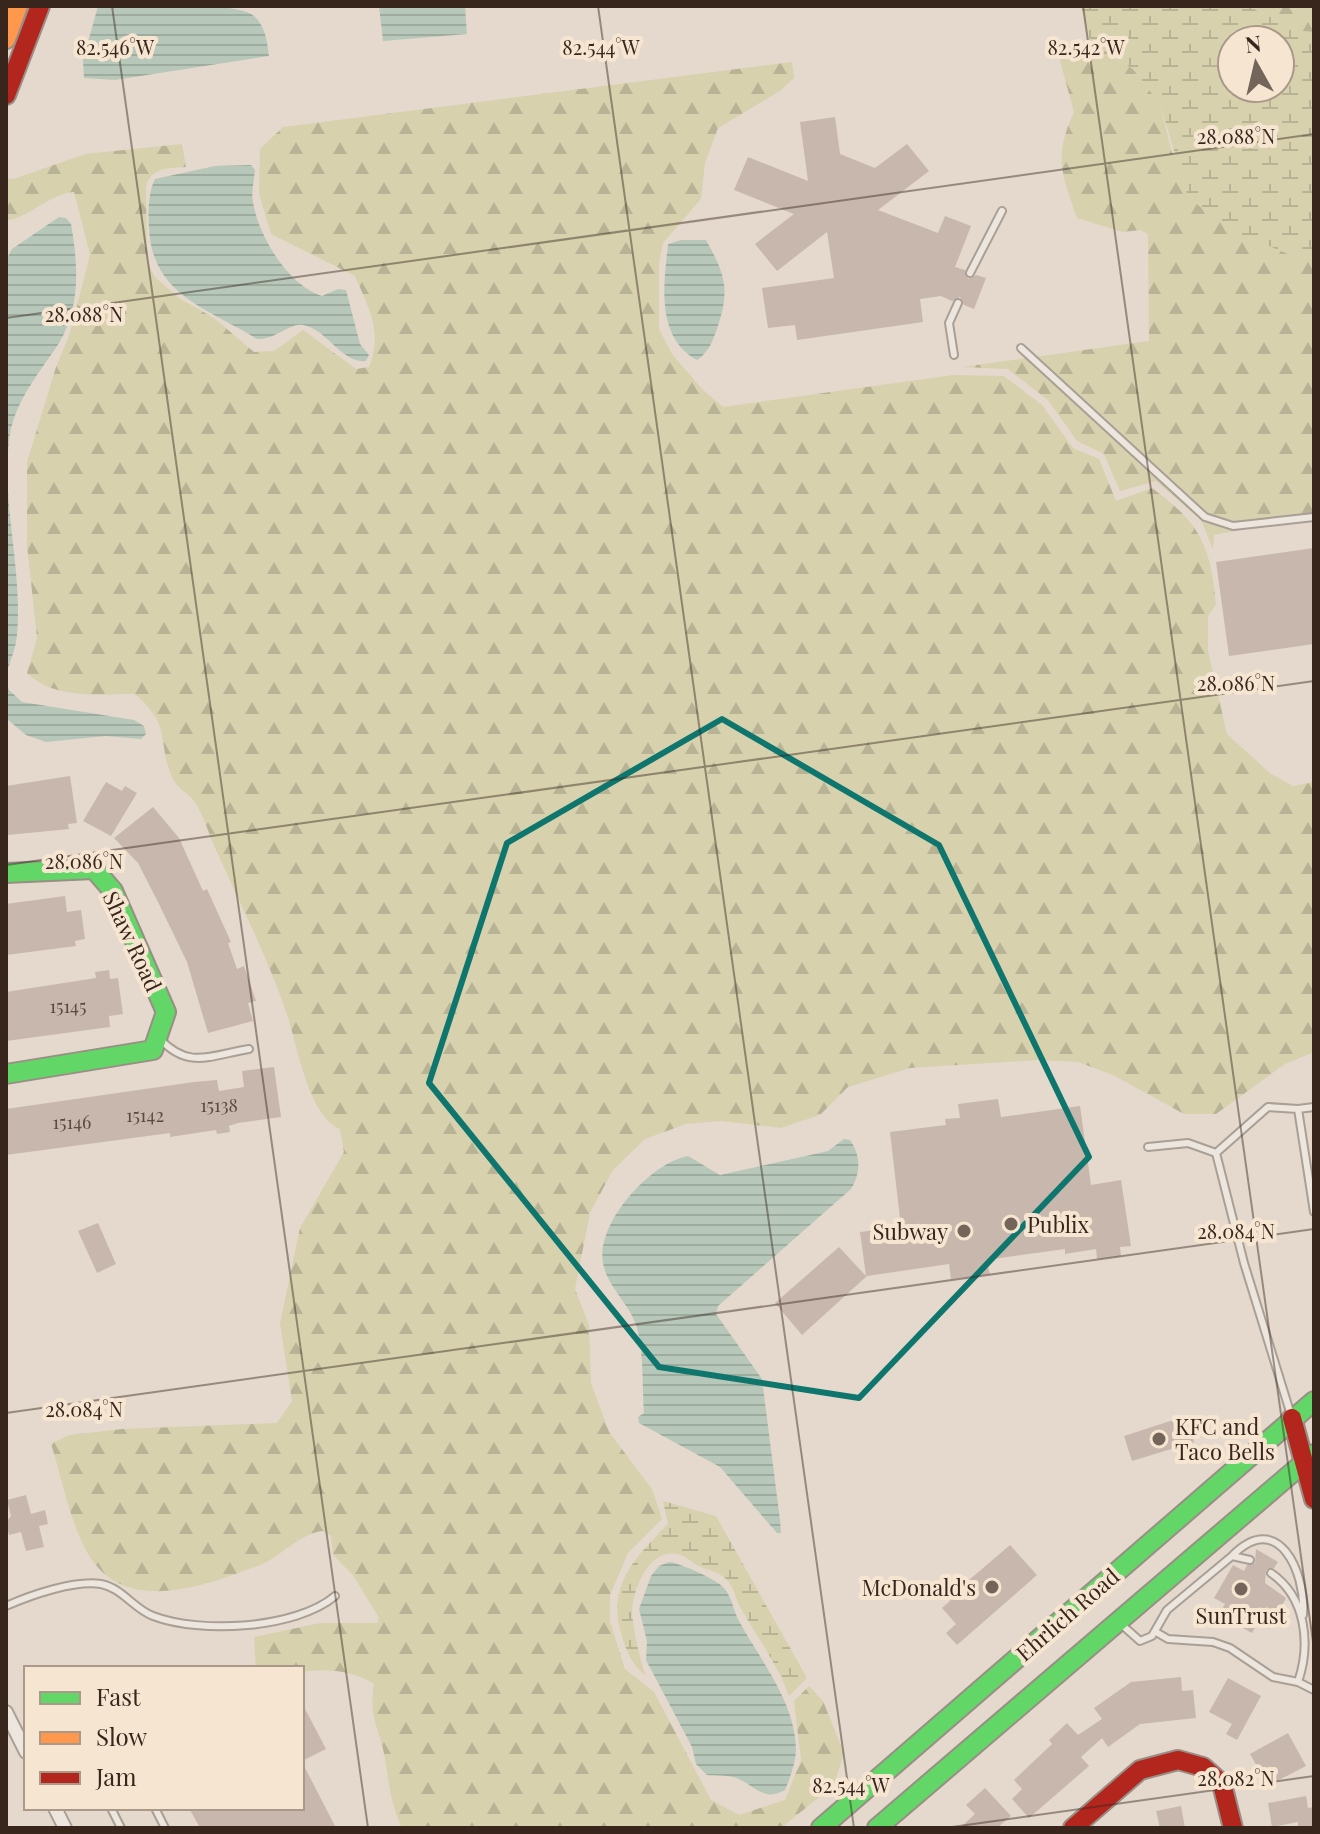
<svg xmlns="http://www.w3.org/2000/svg" width="1320" height="1834" viewBox="0 0 1320 1834" font-family="'Playfair Display',serif">
<style>
.forest{fill:url(#forest-firs)}
.wetland{fill:url(#wetland-marsh);fill-rule:evenodd}
.water{fill:url(#water-rules)}
.building{fill:#c8b7ad}
.lines{fill:none;stroke-linecap:round;stroke-linejoin:round}
.lane-casing{stroke:#a99f95;stroke-width:10}
.street-casing{stroke:#a99f95;stroke-width:16}
.fast-casing{stroke:#998e85;stroke-width:22}
.slow-casing{stroke:#998e85;stroke-width:22}
.jam-casing{stroke:#998e85;stroke-width:22}
.lane{stroke:#ece6de;stroke-width:6}
.street{stroke:#ece6de;stroke-width:12}
.fast{stroke:#63d668;stroke-width:18}
.slow{stroke:#ff974d;stroke-width:18}
.jam{stroke:#b3261e;stroke-width:18}
.marked{fill:none;stroke:#0f766e;stroke-width:6;stroke-linejoin:round}
.ticks{fill:none;stroke:#38261d;stroke-width:2;stroke-opacity:0.45}
.poi-dot{fill:#74655a;stroke:#f6e6d1;stroke-width:3}
.labels{text-anchor:middle;dominant-baseline:central;stroke-width:8;stroke-linejoin:round;paint-order:stroke}
.number-label{font-size:18px;fill:#5c4a41}
.street-label{font-size:22px;fill:#38261d;stroke:#f6e6d1}
.poi-label{font-size:22px;fill:#38261d;stroke:#f6e6d1;text-anchor:start}
.ticks-label{font-size:20px;text-anchor:middle;fill:#38261d;stroke:#f6e6d1;stroke-width:8;stroke-linejoin:round;paint-order:stroke}
</style>
<defs>
<pattern id="forest-firs" width="22" height="20" patternUnits="userSpaceOnUse" patternTransform="scale(2)"><rect width="22" height="20" fill="#d7d1ae"/><path d="M5 1l3.5 6h-7zM16 11l3.5 6h-7z" fill="#b9b395"/></pattern>
<pattern id="wetland-marsh" width="20" height="14" patternUnits="userSpaceOnUse" patternTransform="scale(2)"><rect width="20" height="14" fill="#d7d1ae"/><path d="M1 5h8M5 5V1M11 12h8M15 12V8" fill="none" stroke="#b9b395"/></pattern>
<pattern id="water-rules" width="6" height="5" patternUnits="userSpaceOnUse" patternTransform="scale(2)"><rect width="6" height="5" fill="#b7c8bb"/><path d="M0 2.5h6" fill="none" stroke="#9eaca0"/></pattern>
</defs>
<rect width="100%" height="100%" fill="#e4d9cc"/>
<path class="forest" d="M1248 6H1314V32L1298 31Z
M1090 42 1133 69 1160 104 1172 153 1288 254 1314 258V515L1214 535 1213 549 1201 520 1156 481 1120 491 1104 454 1077 441 1048 400 1008 369 962 367 1149 341 1148 234 1140 230 1123 232 1077 218C1062 174 1053 157 1074 112L1056 46Z
M792 62 794 78 780 91 718 128 705 163 701 199 663 243 659 264V329L672 354 702 389 723 407 953 375 1004 376 1042 405 1073 448 1099 459 1116 501 1152 488C1200 523 1211 546 1216 605L1208 616V651L1227 734 1271 774 1293 786 1314 782V1052L1285 1064 1216 1114H1184L1115 1076 1078 1062 1038 1060 910 1068 848 1087 820 1115 781 1128 721 1121 686 1124 645 1139 613 1170 590 1213 575 1289 589 1325 591 1383 609 1432 652 1489 662 1519 628 1553 610 1595V1621L625 1669 654 1692 711 1800 739 1815 785 1800 801 1760 794 1701 809 1686 823 1701 844 1753 834 1785 781 1828H402C391 1805 389 1784 385 1759 380 1726 368 1721 374 1684 354 1671 326 1668 302 1672V1668H256L254 1637 320 1623H377L379 1618 353 1575 333 1555 331 1536 323 1531C300 1533 282 1556 260 1565 212 1583 134 1614 95 1564 73 1537 62 1478 51 1444L69 1435 122 1429 277 1423 292 1401 280 1323 300 1228 344 1152 340 1129C310 1117 298 1051 289 1021 270 962 242 908 217 852 209 836 204 815 194 801 188 793 178 789 173 779 156 741 173 727 135 694 100 694 54 700 27 673L37 638 27 545V462L56 367 69 336 90 255 74 192C50 194 31 216 6 221V178L14 179 85 154 182 144 186 167C170 168 150 167 146 187L147 262 155 277 179 298 214 318 254 352 274 351 303 330 356 369 369 367C383 332 369 309 355 276L271 234 259 194 260 149 283 127Z"/>
<path class="wetland" d="M1081 6H1248L1298 31 1314 32V258L1288 254 1228 229 1188 197 1160 104 1133 69 1090 42ZM1232 40H1280V88H1232Z
M663 1501 716 1516 807 1678 789 1696C778 1664 754 1633 739 1605 734 1595 734 1586 725 1578 717 1571 706 1570 697 1565 692 1562 687 1557 681 1555 650 1545 633 1588 632 1611 632 1624 641 1665 646 1676 633 1665 629 1657 623 1640 605 1587 633 1560 668 1524Z"/>
<path class="water" d="M98 6C127 6 237 0 254 16 266 27 267 42 269 56L115 80 84 78 83 60Z
M379 6H465L467 34 383 41Z
M251 165 255 170C254 181 251 192 253 202 258 236 289 286 322 296L338 289 346 290 360 344 369 355 366 361C342 364 327 329 303 325 291 322 275 340 257 339 207 308 152 295 149 228 148 213 148 193 155 179L215 166Z
M59 217 66 218 71 224C78 263 81 307 59 343 41 371 16 399 10 434 0 500 23 568 17 635 16 649 9 663 6 676V260L12 249Z
M681 240H706C726 276 730 290 717 329 712 342 709 352 697 360 655 337 664 283 668 244Z
M6 679 9 690 22 702 134 720 144 726 146 734 141 739 106 736 46 742 26 735 6 718Z
M844 1139 850 1140C861 1156 861 1173 851 1189L718 1306 716 1314 762 1379 780 1520 781 1533H777L720 1467 639 1423 638 1417 644 1413C642 1386 644 1354 637 1328 631 1305 607 1287 603 1263 596 1223 650 1163 688 1156L720 1175 828 1151Z
M669 1562C680 1563 716 1579 724 1588 732 1597 733 1610 739 1621 760 1660 795 1701 796 1749 796 1762 790 1778 785 1790 762 1803 754 1783 733 1777 726 1775 715 1776 707 1775L696 1764 692 1747 646 1660 647 1641 639 1609 651 1576 659 1566Z"/>
<path class="building" d="M835 117 840 154 875 168 907 144 929 171 878 210 938 233 945 216 971 226 955 267 965 270 968 279 976 275 986 278 974 309 964 305 960 297 952 301 941 296 920 299 923 322 797 340 795 325 768 328 762 288 834 278 827 232 777 271 755 244 794 214 734 190 748 157 808 181 800 122Z
M1314 548V644L1229 656 1216 562Z
M70 776 77 823 68 824 69 829 8 835 6 786Z
M106 782 122 791 125 786 137 793 111 836 83 821Z
M153 807 179 838 203 891 207 889 231 942 228 943 237 969 244 966 256 1001 248 1003 253 1021 208 1033 187 962 158 902 138 863 114 838Z
M65 896 67 912 81 910 85 939 75 941 76 946 6 955V904Z
M109 970 110 979 118 978 123 1014 109 1016 110 1027 6 1041V992L96 978 95 972Z
M274 1067 281 1117 238 1123 229 1126 230 1132 217 1134 216 1130 170 1137V1133L6 1155V1109L194 1082 217 1080 219 1091 244 1087 242 1071Z
M998 1099 1001 1117 1080 1106 1091 1185 1121 1180 1131 1246 1120 1247 1121 1256 1097 1259 1096 1249 1065 1254V1249L986 1260 990 1274 951 1279 949 1264 867 1276 802 1335 775 1303 839 1247 866 1276 860 1232 901 1227 890 1132 946 1125 945 1119 960 1118 958 1104Z
M98 1223 116 1264 97 1273 78 1231Z
M1186 1416 1194 1442 1132 1461 1124 1436Z
M26 1495 31 1514 45 1510 48 1524 39 1526 44 1547 26 1551 21 1532 9 1535 6 1522 11 1516 7 1500Z
M1010 1545 1037 1575 957 1645 946 1633 956 1624 942 1608 950 1601 948 1598Z
M1256 1549 1278 1562 1274 1568 1266 1570 1265 1583 1286 1598 1269 1629 1258 1622 1252 1633 1219 1615 1225 1604 1214 1598 1233 1565 1244 1571 1247 1565 1255 1563Z
M1181 1677 1182 1691 1193 1690 1196 1718 1140 1724 1108 1747 1102 1738 1081 1757 1089 1766 1029 1818 1012 1799 1022 1789 1014 1780 1052 1744 1049 1740 1067 1723 1078 1735 1102 1719 1094 1708 1131 1682Z
M1228 1678 1261 1696 1237 1740 1226 1734 1232 1724 1209 1712Z
M302 1703 326 1749 302 1761Z
M1288 1733 1306 1766 1277 1781 1271 1770 1262 1775 1250 1754Z
M302 1762 336 1828H200L189 1808H302Z
M985 1788 1011 1816 997 1828H960L975 1814 966 1805Z
M1306 1796 1308 1808 1314 1807V1828H1298V1822L1272 1827 1268 1803Z
M1181 1806 1185 1828H1160L1156 1811Z"/>
<g class="lines">
<defs>
<path id="lane" d="M970 273 1002 211
M1021 348 1205 517 1233 526 1314 517
M954 355 949 323 958 303
M160 1039C189 1070 211 1055 249 1049
M1298 1109 1314 1107
M1148 1147 1188 1143 1216 1153 1268 1107 1298 1109 1314 1212
M1216 1153 1244 1263 1291 1415
M1232 1556C1278 1509 1306 1572 1303 1615
M1271 1573C1306 1597 1311 1644 1298 1682L1314 1690
M6 1606C31 1595 74 1580 101 1584 122 1588 134 1609 153 1616 200 1634 296 1629 335 1596
M1121 1624 1140 1641 1152 1636 1167 1610 1232 1556 1250 1560
M1156 1632 1168 1639 1213 1642 1230 1648 1273 1677 1298 1682
M111 1808 121 1828
M155 1808 165 1828"/>
<path id="street" d="M6 1712 26 1752
M55 1808 65 1828"/>
<path id="fast" d="M6 873 94 869 113 891 166 1012 153 1050 6 1074
M821 1828 1314 1401
M877 1828 1314 1454"/>
<path id="slow" d="M6 39 18 6"/>
<path id="jam" d="M6 95 40 6
M1292 1418 1314 1499
M1073 1828 1140 1770 1178 1760 1203 1767 1222 1784 1233 1828"/>
</defs>
<use href="#lane" class="lane-casing"/>
<use href="#street" class="street-casing"/>
<use href="#fast" class="fast-casing"/>
<use href="#slow" class="slow-casing"/>
<use href="#jam" class="jam-casing"/>
<use href="#lane" class="lane"/>
<use href="#street" class="street"/>
<use href="#fast" class="fast"/>
<use href="#slow" class="slow"/>
<use href="#jam" class="jam"/>
</g>
<path class="marked" d="M722 719 939 845 1089 1157 859 1398 659 1367 429 1083 507 843Z"/>
<path class="ticks" d="M112 6 368 1828M598 6 854 1828M1083 6 1314 1649M6 318 1314 134M6 865 1314 681M6 1413 1314 1229M945 1828 1314 1776"/>
<g class="poi-dot">
<circle cx="1011" cy="1224" r="8"/>
<circle cx="964" cy="1231" r="8"/>
<circle cx="1159" cy="1439" r="8"/>
<circle cx="992" cy="1587" r="8"/>
<circle cx="1241" cy="1589" r="8"/>
</g>
<g class="labels">
<g class="number-label">
<text x="68" y="1006">15145</text>
<text x="219" y="1105">15138</text>
<text x="145" y="1115">15142</text>
<text x="72" y="1122">15146</text>
</g>
<g class="street-label">
<text transform="translate(133 941) rotate(65)">Shaw Road</text>
<text transform="translate(1067 1614) rotate(-41)">Ehrlich Road</text>
</g>
<g class="poi-label">
<text x="1027" y="1224">Publix</text>
<text x="948" y="1231" text-anchor="end">Subway</text>
<text x="1175" y="1426">KFC and<tspan x="1175" dy="25">Taco Bells</tspan></text>
<text x="976" y="1587" text-anchor="end">McDonald's</text>
<text x="1241" y="1615" text-anchor="middle">SunTrust</text>
</g>
</g>
<g class="ticks-label">
<text x="115" y="55">82.546°W</text>
<text x="601" y="55">82.544°W</text>
<text x="1086" y="55">82.542°W</text>
<text x="1236" y="144">28.088°N</text>
<text x="84" y="322">28.088°N</text>
<text x="1236" y="691">28.086°N</text>
<text x="84" y="869">28.086°N</text>
<text x="1236" y="1239">28.084°N</text>
<text x="84" y="1417">28.084°N</text>
<text x="1236" y="1786">28.082°N</text>
<text x="851" y="1793">82.544°W</text>
</g>
<rect width="1320" height="1834" fill="none" stroke="#38261d" stroke-width="16"/>
<rect x="24" y="1666" width="280" height="144" fill="#f6e6d1" stroke="#aa9989" stroke-width="2"/>
<rect x="40" y="1692" width="40" height="12" fill="#63d668" stroke="#aa9989" stroke-width="2"/>
<text x="96" y="1706" font-size="24" fill="#38261d">Fast</text>
<rect x="40" y="1732" width="40" height="12" fill="#ff974d" stroke="#aa9989" stroke-width="2"/>
<text x="96" y="1746" font-size="24" fill="#38261d">Slow</text>
<rect x="40" y="1772" width="40" height="12" fill="#b3261e" stroke="#aa9989" stroke-width="2"/>
<text x="96" y="1786" font-size="24" fill="#38261d">Jam</text>
<g transform="translate(1256 64) rotate(352)"><circle r="38" fill="#f6e6d1" stroke="#aa9989" stroke-width="2"/>
<path d="M0-6L14 30L0 20L-14 30Z" fill="#74655a"/>
<text y="-12" font-size="22" font-weight="bold" text-anchor="middle" fill="#38261d">N</text>
</g>
</svg>
